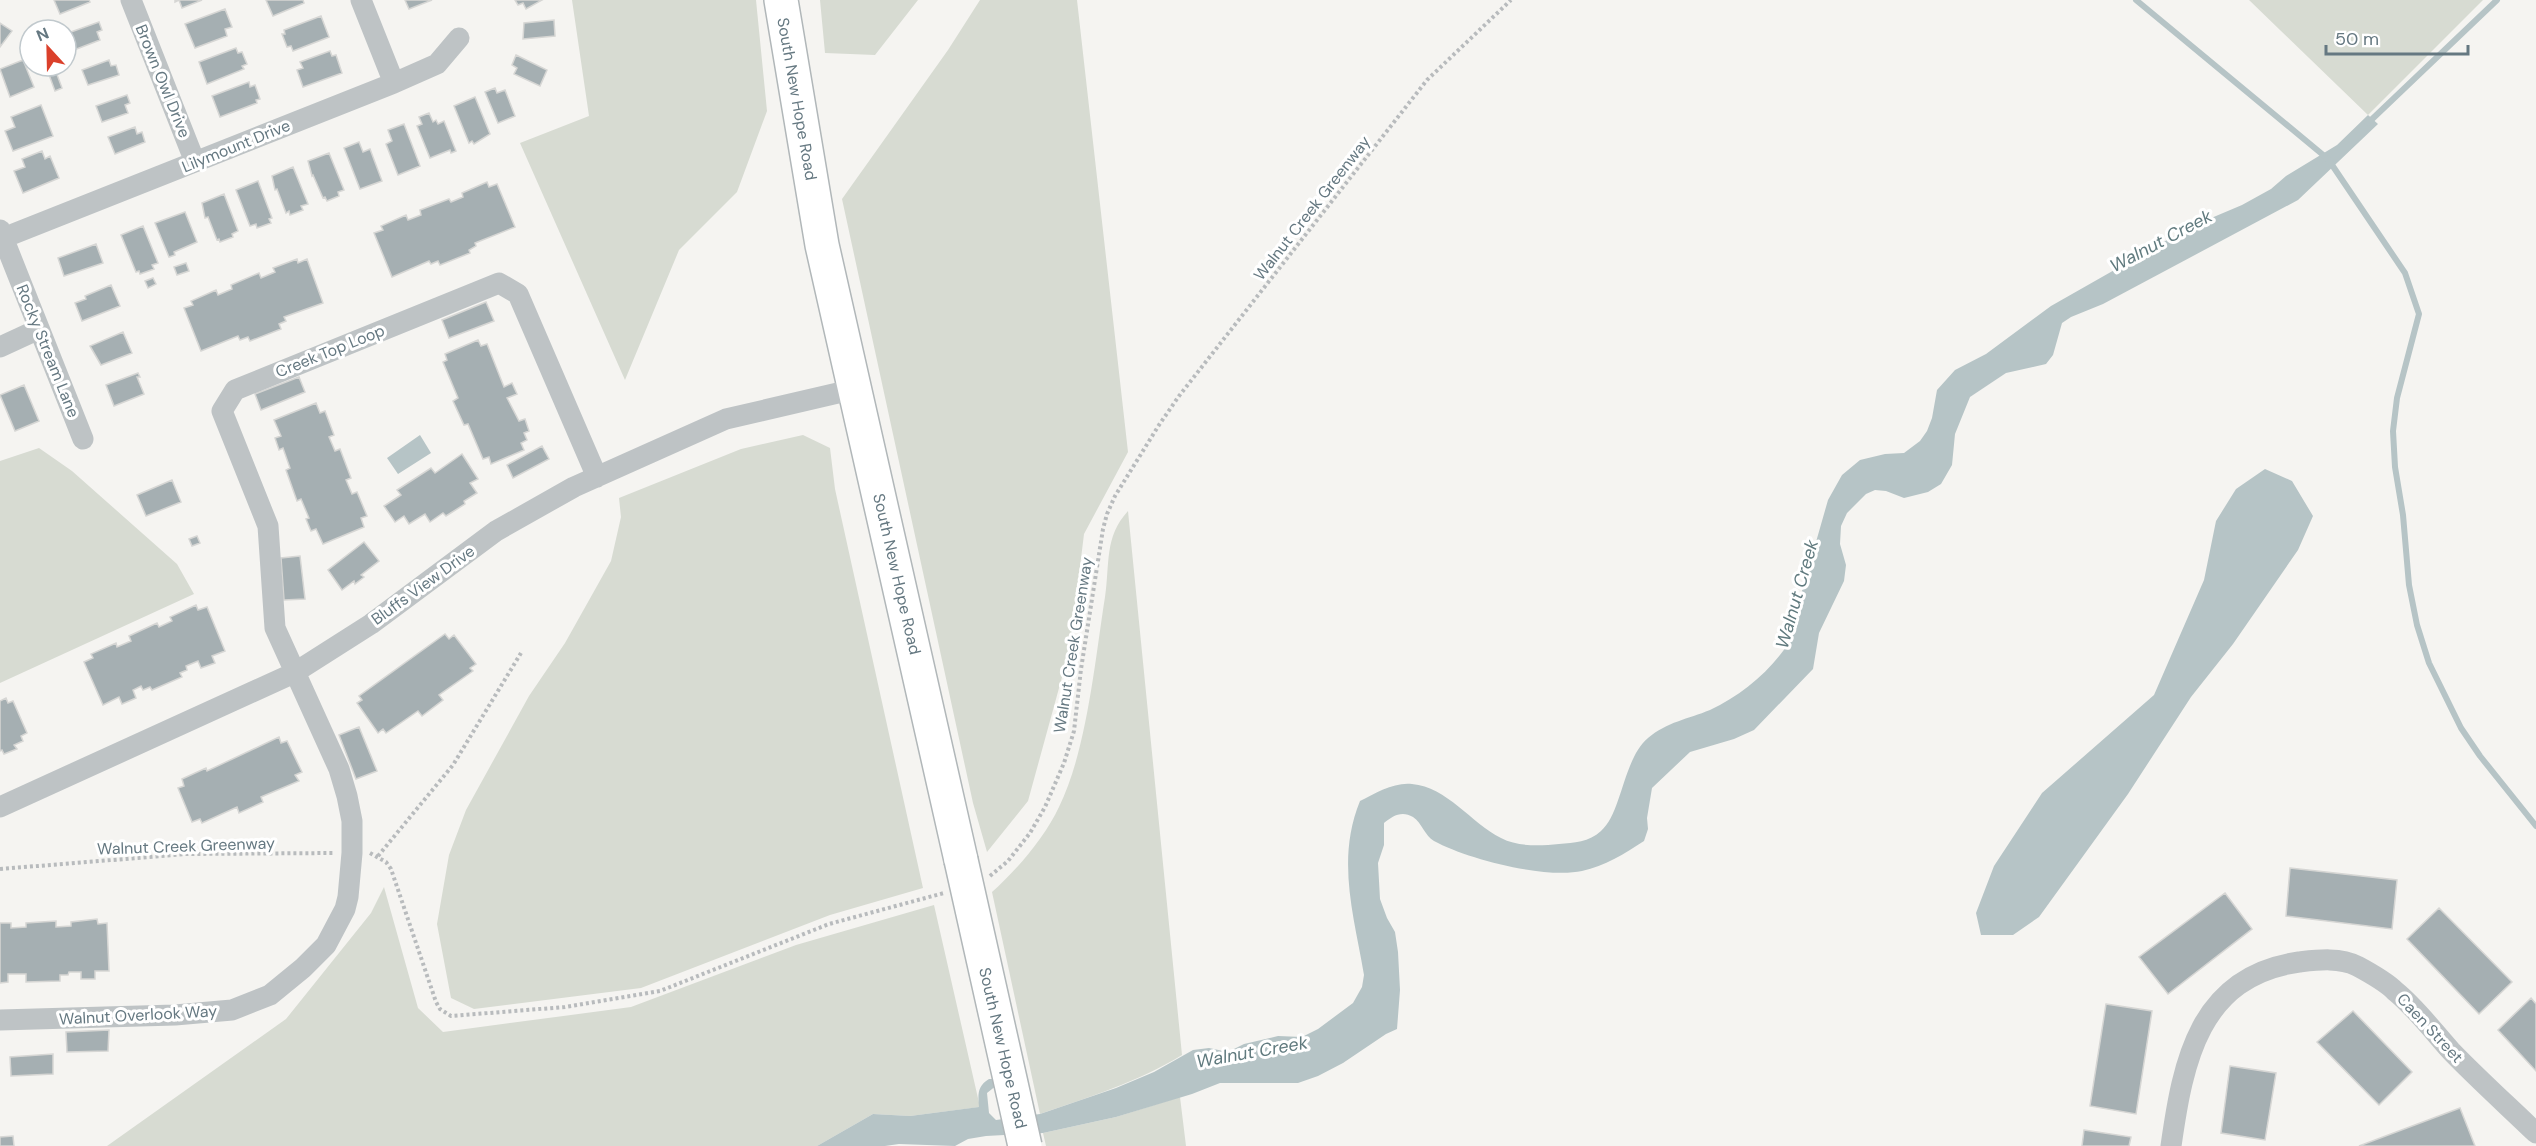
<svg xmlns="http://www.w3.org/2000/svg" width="2536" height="1146" viewBox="0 0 2536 1146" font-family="'DM Sans',sans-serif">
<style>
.green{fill:#d7dbd2}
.water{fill:#b6c4c6}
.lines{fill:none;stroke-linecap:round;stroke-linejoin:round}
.stream{stroke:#b6c4c6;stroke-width:6}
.building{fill:#a5afb2;stroke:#d6d6d4;stroke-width:1.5}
.primary-casing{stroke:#b1b7b9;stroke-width:36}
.path{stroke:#b8bbbd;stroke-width:4;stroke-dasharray:3 3;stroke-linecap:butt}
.street{stroke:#bec3c5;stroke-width:21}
.primary{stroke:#fff;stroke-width:33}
.primary-bridge-casing{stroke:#b1b7b9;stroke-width:36;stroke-linecap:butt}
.primary-bridge{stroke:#fff;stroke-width:33}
.labels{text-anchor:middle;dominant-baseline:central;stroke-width:6;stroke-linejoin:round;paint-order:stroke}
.street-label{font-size:16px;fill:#657881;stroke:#fff}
.water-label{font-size:18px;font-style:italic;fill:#607a7e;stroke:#fff}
</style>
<rect width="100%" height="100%" fill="#f5f4f1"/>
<path class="green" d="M572 0H756L767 111 737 192 679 250 625 380 520 143 589 116Z
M820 0H918L875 55 825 53Z
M980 0H1077L1128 452 1084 534 1070 648 1028 801 987 852 973 803 942 660 842 199 948 50Z
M2249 0H2483L2368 115Z
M803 435 830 448 835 489 923 888 830 915 641 988 474 1009 451 998 437 924 449 855 466 810 529 696 565 643 611 561 621 517 619 498 741 449Z
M39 448 72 471 177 564 194 594 0 683V461Z
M1128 511 1182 1055C1138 1082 1089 1097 1040 1114L992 892C1016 871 1045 837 1059 807 1087 750 1095 660 1105 597 1110 564 1104 537 1128 511Z
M384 887 418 1008 443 1032 631 1007 796 945 934 905 980 1107 910 1116 873 1114 817 1146H107L286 1019 371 913Z
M1180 1097 1186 1146H1046L1043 1133 1116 1117Z"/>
<path class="water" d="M2368 115 2378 124 2298 200 2103 304 2071 317 2062 323 2053 355 2046 364 2006 373 1970 397 1955 434 1952 465 1941 484 1928 492 1904 498 1886 491 1875 490 1866 494 1847 513 1841 526 1840 544 1846 565 1844 581 1819 633 1813 669 1754 730 1734 739 1690 752 1652 788 1647 818 1648 829 1644 841C1624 854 1605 866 1582 871 1545 879 1467 859 1434 841 1425 836 1422 823 1413 817 1402 810 1392 816 1384 823V845L1378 863 1380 899 1387 918 1395 932 1398 952 1400 990 1397 1029 1386 1034 1343 1063 1318 1076 1298 1083H1220L1192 1094 1116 1117 1043 1133 986 1136 968 1139 955 1146 899 1144 885 1146H817L873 1114 910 1116 979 1107C978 1095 977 1086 989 1079H995L997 1085 987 1093 989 1113 996 1120 1040 1114 1116 1088 1154 1072 1193 1050 1209 1048 1228 1052 1244 1044 1278 1036 1302 1037 1318 1029 1353 1003 1362 987 1364 975C1354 915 1336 860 1360 801 1376 793 1394 782 1412 784 1447 787 1471 823 1501 838 1518 847 1540 846 1559 844 1574 843 1589 842 1601 831 1622 813 1623 759 1648 738 1667 722 1688 719 1710 710 1740 696 1767 674 1786 647L1828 500 1842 475 1860 460 1885 454 1904 453 1920 441 1927 431 1932 418 1937 390 1955 370 1986 354 2051 306 2190 227 2242 205 2271 189 2286 176 2337 145Z
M420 435 431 453 398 474 387 458Z
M2265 469 2292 481 2313 516 2298 550 2233 644 2191 697 2128 794 2039 917 2013 935H1981L1976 913 1994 866 2042 793 2154 695 2204 580 2216 521 2236 489Z"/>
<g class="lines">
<path class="stream" d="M2136 0 2328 159 2405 273 2419 314 2397 398 2393 431 2395 467 2403 515 2409 585 2417 625 2429 663 2461 728 2480 756 2536 826
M2368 123 2497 0"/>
</g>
<path class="building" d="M54 0H89L90 2 60 14Z
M175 0H202L182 8 179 0 175 2Z
M266 0H303L304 3 273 16Z
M405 0H432L409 9Z
M515 0H542L526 9 523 3 518 5Z
M225 9 232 27 225 29 227 36 195 48 185 24Z
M321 16 329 37 293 51 291 46 287 47 282 34H285L284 30Z
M554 20 555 36 523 39 524 23Z
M99 22 102 30 97 32 100 40 74 50 68 33Z
M0 23 12 31 0 47Z
M236 48 238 53 242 52 247 64 242 66 244 69 207 84 199 62Z
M330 51 332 56 336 55 342 73 303 87 297 70 303 68 300 62Z
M516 55 547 70 540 86 514 74 517 68 512 65Z
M23 60 34 87 10 97 0 69Z
M109 60 111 66 116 65 119 75 88 85 82 70Z
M55 69 62 88 55 91 48 72Z
M249 82 250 87 255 85 260 99 256 100 257 103 220 117 212 96Z
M495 88 497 93 505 90 515 116 498 123 485 92Z
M127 95 130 103 125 105 128 113 102 122 96 106Z
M475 97 490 134 474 144 472 141 469 143 454 106Z
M41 105 53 136 13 151 5 131 15 127 11 117Z
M429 113 433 122 436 120 438 124 444 121 456 151 451 153 450 150 430 158 417 126 422 124 419 117Z
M404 124 420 166 398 175 386 144 392 141 388 130Z
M135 127 137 134 142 132 145 142 115 154 108 137Z
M359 142 363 152 370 149 382 181 360 189 344 148Z
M42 151 45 159 50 156 59 178 23 193 14 171 25 167 22 159Z
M329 153 344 190 338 192 339 196 327 201 325 197 323 198 313 175 312 176 308 161Z
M293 167 308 204 301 206 303 210 290 215 289 211 286 213 277 189 275 190 272 176Z
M258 181 272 218 269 219 271 223 257 228 256 224 250 226 236 190Z
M487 182 489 187 497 184 515 227 475 243 476 246 469 250 470 253 440 265 438 261 431 264 429 261 392 277 374 233 383 230 381 226 406 215 408 220 421 215 420 210 449 199 451 202 463 197 462 193Z
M224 194 238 231 232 234 233 237 220 242 219 239 217 240 208 217 205 218 202 203Z
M185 212 197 242 174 252 175 255 169 257 155 223Z
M143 226 158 263 152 265 154 269 140 274 139 271 136 272 121 235Z
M96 244 103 263 64 276 58 258Z
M297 259 298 263 307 259 323 303 284 317 286 321 279 324 281 329 250 341 248 337 240 340 238 336 201 351 184 308 193 305 191 301 216 290 218 295 232 289 231 285 259 273 261 278 275 272 273 268Z
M186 263 189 271 177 275 174 267Z
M153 278 156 284 148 288 145 281Z
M111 285 120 306 82 321 75 303 86 299 85 296Z
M486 302 494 321 449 338 442 320Z
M123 332 132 353 101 365 90 346Z
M478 340 481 346 487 344 504 387 512 383 517 394 507 398 519 421 525 419 529 431 524 433 527 440 521 443 524 450 491 464 489 457 483 459 468 424 464 425 453 401 458 398 443 362 447 360 445 354Z
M138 373 140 377H137L144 394 114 406 106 385Z
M299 377 305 392 261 410 255 394Z
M24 385 39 421 15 431 0 395Z
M316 403 320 413 325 411 334 435 329 437 335 451 340 449 351 478 346 480 352 494 357 492 367 516 361 518 364 527 323 544 316 529 311 531 306 519 309 518 301 499 297 501 286 470 290 468 283 448 279 450 275 438 281 436 274 420Z
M542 446 549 459 513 478 507 465Z
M462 454 478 479 470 483 477 493 464 501 465 504 446 516 443 513 430 522 425 514 409 524 404 516 395 522 384 506 401 495 397 490 431 468 435 473Z
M172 480 181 502 146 516 137 495Z
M197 536 200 543 192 546 189 539Z
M364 542 379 561 361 575 364 577 355 584 354 581 342 590 328 570Z
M300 556 305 599 284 600 281 558Z
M196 605 198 610 207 607 225 651 212 656 215 663 201 668 198 661 186 666 187 670 180 673 182 677 152 690 150 687 143 690 141 686 133 690 136 698 122 704 119 697 103 705 84 662 93 658 91 654 116 643 117 647 131 641 129 636 157 623 159 627 172 621 170 617Z
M445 634 449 639 454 635 476 664 470 668 473 671 439 695 443 700 422 716 418 711 386 733 383 729 378 733 357 703 362 700 359 696Z
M6 698 8 703 13 701 27 733 21 736 23 741 14 745 17 749 4 754 2 750 0 751V701Z
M359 727 377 771 356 779 339 735Z
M279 737 281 743 287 741 302 772 295 775 299 781 261 797 263 802 239 813 237 807 202 823 200 819 192 822 178 788 184 786 182 779 206 768 207 771Z
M2290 868 2397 880 2392 929 2286 916Z
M2225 893 2252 929 2168 994 2139 957Z
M2439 908 2512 982 2479 1014 2407 939Z
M97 919 98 924 107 923 109 971H95V979H81V972H69L68 975H60V981L26 982V974H8V982L0 983V923H11V928L26 927V923L56 921V927L71 926V922Z
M2531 998 2536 1004V1071L2498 1030Z
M2106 1004 2152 1011 2136 1114 2090 1106Z
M2353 1011 2412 1072 2379 1105 2317 1042Z
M109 1030 108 1051 67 1052 66 1032Z
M53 1054V1074L11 1076 10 1057Z
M2230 1066 2276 1073 2265 1140 2221 1133Z
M2460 1108 2475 1146H2359Z
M2084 1130 2131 1137 2129 1146H2082Z
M13 1136 14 1146H0V1137Z"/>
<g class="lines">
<defs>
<path id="primary" d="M781 0 822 245 961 860"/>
</defs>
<use href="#primary" class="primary-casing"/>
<path class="path" d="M370 853 386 862 391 869 436 1002 440 1009 451 1016 565 1007 660 991 829 924 944 893
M378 856 453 765 521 653
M0 869 187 854 335 853
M990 876 1008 861 1030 833 1045 807 1064 763 1074 731 1081 669 1103 529 1107 514 1115 496 1159 425 1179 396 1427 80 1511 0"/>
<path class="street" d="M131 0 195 162
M361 0 394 83
M0 230 83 439
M3 238 394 83 437 64 459 38
M0 347 39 329
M0 807 294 673 371 624 496 531 574 487 726 419 855 389
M0 1020 175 1015 232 1010 270 995 303 968 326 945 345 909 348 897 352 853V821L347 796 339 769 275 628 268 526 222 411 235 390 499 283 518 294 597 477
M2171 1146C2183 1061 2199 976 2299 962 2317 960 2340 957 2357 966 2370 973 2385 981 2395 991 2416 1008 2433 1031 2451 1051 2478 1079 2508 1106 2536 1133"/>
<use href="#primary" class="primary"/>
<defs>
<path id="primary-bridge" d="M961 860 1025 1146"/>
</defs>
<use href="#primary-bridge" class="primary-bridge-casing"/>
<use href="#primary-bridge" class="primary-bridge"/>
</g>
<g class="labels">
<g class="street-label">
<text transform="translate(163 81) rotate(68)">Brown Owl Drive</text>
<text transform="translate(797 99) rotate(80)">South New Hope Road</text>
<text transform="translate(236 146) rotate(-22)">Lilymount Drive</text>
<text transform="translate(1312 208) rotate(-52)">Walnut Creek Greenway</text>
<text transform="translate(48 351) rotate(68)">Rocky Stream Lane</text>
<text transform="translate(330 351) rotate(-22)">Creek Top Loop</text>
<text transform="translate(897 574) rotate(77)">South New Hope Road</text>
<text transform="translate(423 585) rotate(-36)">Bluffs View Drive</text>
<text transform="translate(1073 645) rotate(-81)">Walnut Creek Greenway</text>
<text transform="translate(186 846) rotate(-2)">Walnut Creek Greenway</text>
<text transform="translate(138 1015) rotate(-3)">Walnut Overlook Way</text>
<text transform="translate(2430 1028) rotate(47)">Caen Street</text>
<text transform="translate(1003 1048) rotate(77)">South New Hope Road</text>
</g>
<g class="water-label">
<text transform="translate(2161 241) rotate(-28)">Walnut Creek</text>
<text transform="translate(1797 594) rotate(-74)">Walnut Creek</text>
<text transform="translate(1252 1052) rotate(-10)">Walnut Creek</text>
</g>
</g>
<g transform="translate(48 48) rotate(338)"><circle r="28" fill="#ffffff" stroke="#c1c9cd" stroke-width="1.5"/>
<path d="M0-4.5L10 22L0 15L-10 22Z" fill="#db402b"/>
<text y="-9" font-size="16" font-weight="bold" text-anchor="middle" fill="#657881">N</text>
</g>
<path d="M2326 45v9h142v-9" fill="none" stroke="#657881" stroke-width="3"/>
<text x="2335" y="45" font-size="18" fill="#657881" stroke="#ffffff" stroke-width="4.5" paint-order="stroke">50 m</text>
</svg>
